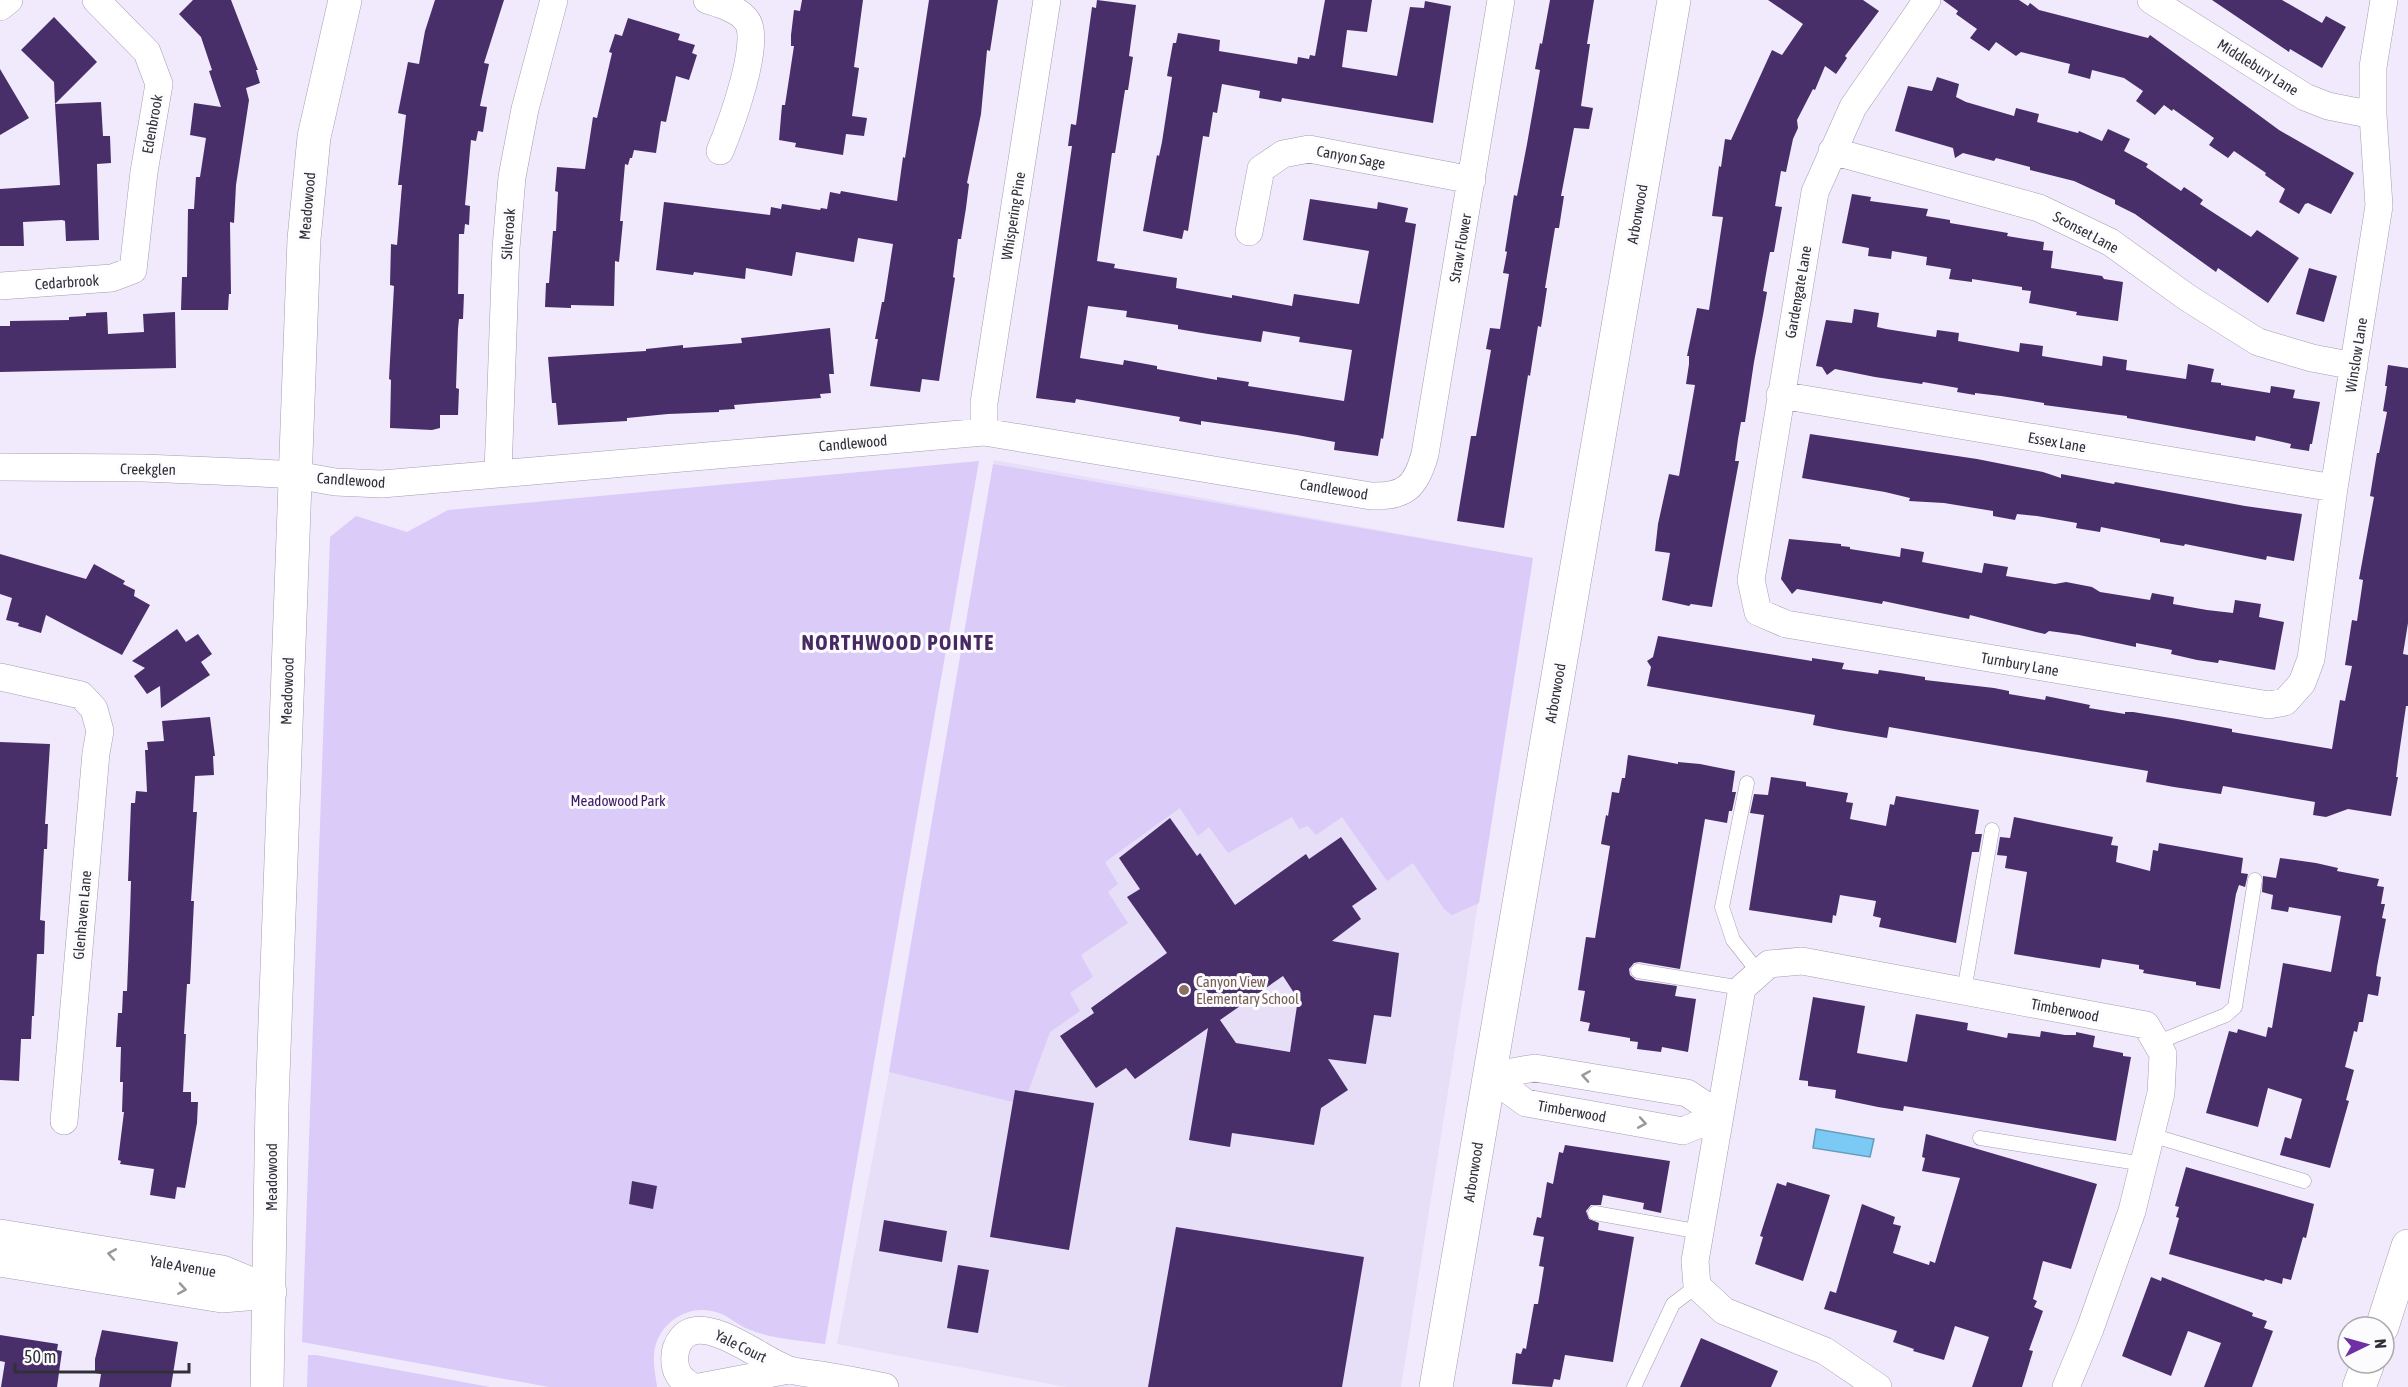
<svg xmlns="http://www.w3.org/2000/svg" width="2408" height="1387" viewBox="0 0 2408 1387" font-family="'Asap Condensed',sans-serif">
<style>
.built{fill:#e7def8}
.green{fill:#dbcbf9}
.water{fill:#7acaf5;stroke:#649cbc;stroke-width:1.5}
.building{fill:#482f6a;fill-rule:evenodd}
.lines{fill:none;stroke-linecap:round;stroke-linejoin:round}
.lane-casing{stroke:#a39daf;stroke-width:15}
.street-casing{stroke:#a39daf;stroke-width:28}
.secondary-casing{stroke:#a39daf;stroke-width:34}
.primary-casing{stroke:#a39daf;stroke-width:34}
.lane{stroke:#fff;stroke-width:14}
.street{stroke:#fff;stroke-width:27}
.secondary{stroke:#fff;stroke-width:33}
.primary{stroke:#fff;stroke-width:33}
.oneway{stroke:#98989b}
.education-dot{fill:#8d6e63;stroke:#fcfbfe;stroke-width:2}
.labels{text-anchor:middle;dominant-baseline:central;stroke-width:6;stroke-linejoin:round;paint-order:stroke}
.street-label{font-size:15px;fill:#323037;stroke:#fcfbfe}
.park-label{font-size:15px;fill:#3e1867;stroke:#fcfbfe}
.education-label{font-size:15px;fill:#785e54;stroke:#fcfbfe;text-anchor:start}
.district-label{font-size:21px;font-weight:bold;letter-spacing:1.5px;fill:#472963;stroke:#fcfbfe}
</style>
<rect width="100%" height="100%" fill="#f1eafd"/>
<path class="built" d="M994 460 1533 558 1401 1387H1066L837 1344 889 1072Z"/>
<path class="green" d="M979 461 825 1344C800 1340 771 1339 748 1329 737 1325 728 1315 716 1312 687 1303 656 1324 654 1355 653 1366 656 1377 657 1387H549L302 1342 330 537 356 516 407 532 448 510Z
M993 464 1533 558 1479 903 1452 915 1444 909 1413 863 1387 881 1342 817 1316 835 1308 826 1299 829 1292 817 1228 853 1209 827 1198 836 1180 808 1105 862 1118 884 1108 892 1128 923 1081 955 1093 977 1070 993 1080 1011 1050 1032 1028 1092 1015 1090 1013 1102 889 1072Z
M308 1355H316L490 1387H307Z"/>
<path class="water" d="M1816 1129 1874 1139 1870 1157 1813 1148Z"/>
<path class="building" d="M193 0H231L258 70H256L260 83 246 88 249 100 236 185 234 223 230 222 231 294H229L228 310H181L182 277H187L188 209H194L196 177H200L206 138 190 135 194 103 221 107 209 71 212 70 201 37 179 14Z
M435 0H504L484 63 489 64 480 106 487 107 483 132 478 131 476 141 471 140 465 205 470 206 469 225 465 224 464 234H459L458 294H464L463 319H459L458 329 456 388 459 389 458 415H440V428L432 430 390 428 391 380 389 379 394 286 390 285 391 244 397 245 402 185H398L406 115 398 113 408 62 419 64 425 31Z
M802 0H863L854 67 859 68 852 116 867 118 864 136 846 134 843 155 795 147 796 143 779 140 782 105H785L794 46H791V35L794 10 800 11Z
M929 0H998L990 51 987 50 981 114 967 183 969 184 966 208 961 239H958L953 277 955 278 939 381 922 379 920 392 870 386 878 339H875L882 302H884L893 244 858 238 854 262 796 252 792 276 746 268 745 279 694 272 693 275 656 270 664 202 770 215 771 207 781 209 782 204 820 210 821 208 827 209 830 192 840 194 841 191 897 201 903 157 905 158Z
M1097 0 1136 5 1129 56 1133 57 1128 90H1125L1115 153H1112L1097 261 1115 264 1114 268 1177 278 1176 288 1232 298V295L1292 306 1294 294 1359 304 1369 251 1303 240 1310 199 1377 209 1378 202 1408 208 1405 222 1416 224 1383 439 1381 438 1378 456 1334 450 1335 442 1297 435 1201 421V425L1179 421 1180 417 1076 399 1075 403 1036 398 1072 146H1068L1071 124 1076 125 1092 7 1096 8ZM1088 306 1127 311 1126 317 1178 325V329L1208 334 1261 342 1263 331 1300 337 1299 342 1352 350 1344 401 1248 386 1249 382 1217 377V380L1157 369V366L1124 360 1123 365 1080 358Z
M1325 0H1372L1367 32 1347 30 1342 67 1397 76 1410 7 1424 8 1425 1 1451 6 1433 123 1282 98 1281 102 1259 98 1260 91 1222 84 1217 113 1213 112 1209 137 1203 136 1188 231 1184 230 1182 239 1143 231 1157 155 1159 156 1162 142 1172 77 1167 76 1173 43H1176L1178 33 1220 40 1219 51 1297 64 1298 57 1309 59 1310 55 1315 56Z
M1550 0H1594L1587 44H1590L1581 106 1593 108 1589 129 1574 128 1561 196H1564L1559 228H1555L1545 288H1547L1541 327 1538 326 1530 376 1528 375 1504 528 1457 521 1471 436H1476L1491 350 1486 349 1490 328 1500 329 1509 274 1503 273 1507 252 1505 251 1514 195 1517 196 1527 144 1540 70 1535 69 1540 43 1542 44Z
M1768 0H1863L1879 11 1845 56 1847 58 1836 74 1825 66 1815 90 1813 89 1797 120 1798 128 1793 139 1786 172 1781 171 1775 206 1782 207 1774 252H1770L1766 274 1763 291 1767 292 1763 315 1754 362 1745 422H1741L1738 439 1735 461H1739L1712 607 1691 604 1689 606 1662 600 1670 553 1655 551 1658 524 1669 474 1679 476 1695 385 1686 384 1689 364V356H1687L1697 308 1709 310 1723 217 1712 216 1719 166 1721 167 1725 139 1731 140 1772 50 1782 55 1803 24Z
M1943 0H2019L2028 6 2030 3 2039 10 2148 38 2150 35 2279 130 2354 173 2331 214 2308 203 2305 204 2299 214 2279 202 2285 189 2265 175 2266 173 2234 151 2228 158 2209 145 2214 138 2173 109 2172 111 2164 105 2155 115 2136 101 2143 91 2124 78 2092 70 2090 79 2068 73 2070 64 2021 52 2016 56 1996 42 1989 51 1970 38 1977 29 1956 14 1958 11Z
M2212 0H2282L2322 23 2326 16 2346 27 2322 68 2290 49 2289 52Z
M54 17 97 62 55 104 54 82 21 50Z
M628 18 680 34 678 40 695 45 692 53 697 55 689 80 676 76 666 122 661 121 656 153 634 150 632 158H630L628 165 625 164 620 221H623L619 262 615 261 614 306 571 305V308L545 307 546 283H549L553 231H556L558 192 555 191 557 167 585 169 593 117 597 118 612 53 609 52 615 34 622 36Z
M0 69 29 118 0 135Z
M1937 77 1959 84 1956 97 1966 102 2014 116 2016 108 2039 114 2037 122 2078 133 2079 131 2102 141 2108 129 2130 139 2124 151 2148 164 2146 167 2181 191 2184 187 2196 195 2203 200 2200 204 2251 237 2257 230 2299 258 2268 303 2218 268 2216 272 2135 214 2115 204V200L2074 181 2030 170V167L1996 158 1994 161 1963 153 1955 158 1953 148 1895 131 1908 86 1932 91Z
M101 102 103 136H110L111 163 97 164 99 240 66 241 65 221 62 220 23 222 24 246H0V189L60 185 55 104Z
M1852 194 1871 197 1870 201 1928 209 1926 216 1950 220V223L2008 233 2007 236 2044 242 2043 250 2053 251 2051 268 2102 276 2104 279 2123 282 2118 321 2076 315 2077 312 2029 303 2031 291 2022 290V287L1972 279V282L1949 279 1951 269 1926 265 1927 257 1892 251 1891 259 1868 256 1869 248 1842 243Z
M2309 268 2337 276 2324 322 2296 314Z
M1854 309 1879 313 1877 327 1886 329 1936 337 1937 330 1959 333 1958 341 2019 352 2020 343 2043 346 2042 356 2102 366 2103 356 2127 360 2126 370 2186 379 2188 364 2214 369 2211 382 2221 383V385L2270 393 2271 386 2295 390 2293 398 2320 402 2312 444H2310L2309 451 2290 448 2291 444 2256 436 2255 441 2127 418V416L2044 405V403L2001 396 1975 393V395L1957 392 1958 388 1923 382 1922 384 1875 377 1835 369 1827 375 1822 367 1816 366 1826 320 1852 323Z
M107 312 108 334 144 332 143 314 175 312 176 368 0 372V326H10V321L69 320V317L86 316V313Z
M830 328 834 374H829L831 393 820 394 821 398 734 405 735 409 719 410V412L668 414 627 418V421L558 425 556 403H552L548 357 646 351V349L683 345V348L742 343 741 338Z
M2388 365 2408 368V623L2403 654 2408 655V706H2406L2398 761 2396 777H2398L2391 816 2348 809 2326 817 2313 815 2315 802 2223 786 2221 794 2174 787 2146 782 2148 771 1889 727 1887 738 1839 730 1813 725 1815 715 1647 686 1651 667 1647 661 1653 657 1658 636 1812 661V658L1844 663 1842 669 1878 674 1879 670 1900 673 1925 677V680L1994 688 2009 691V694L2045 700 2046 696 2090 705 2089 708 2125 714V712H2133L2177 719 2232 729V732L2332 749 2340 700 2345 701 2352 666 2345 665 2352 620 2357 621 2363 580 2359 579 2374 497 2370 496 2377 453H2379L2387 412 2383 411 2387 386H2385Z
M1810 434 1977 459 2043 472 2061 478V474L2114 484 2115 482 2245 506 2302 514 2294 561 2267 556 2266 560 2185 544 2184 546 2160 542V539L2101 527 2100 532 2076 528 2077 523 2037 516 2017 514 2015 520 1993 516V511L1944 503 1909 501 1910 498 1885 492 1802 478Z
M1789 539 1841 544V546L1850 547V549L1900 557 1901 548 1924 552 1922 562 1982 573 1984 563 2008 567 2006 576 2055 584 2066 582 2092 587 2100 592 2150 600 2152 593 2174 597 2173 604 2207 610 2233 613 2235 600 2261 604 2259 617 2284 622 2275 670 2219 660 2218 663 2197 660 2171 654 2172 650 2136 643V647L2079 635 2049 631 2045 634 2036 632 1970 615 1969 619 1883 601 1882 604 1797 589 1792 594 1781 579Z
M0 554 86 579 94 564 125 581 123 584 135 590 134 596 150 605 122 655 46 615 41 633 18 626 19 623 6 620 12 598 0 594Z
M177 629 186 642 198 634 212 654 201 662 210 675 161 708 160 686 147 694 134 676 145 668 132 661Z
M210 717 215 756H213L214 775 195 776 193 812H197L191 901H194L190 984H187L184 1034H186L183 1092H191V1102H198L197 1123 185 1188 177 1187 175 1199 150 1195 154 1169 120 1164 121 1161 118 1160 124 1112H122L123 1082H120L121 1047H116L118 1013H122L123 991H127L130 915 131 881H128L131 803H135L136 791 147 792 145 750H148L147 742 164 741 162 721Z
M0 742 50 744 45 824H48L47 849H44L40 920 45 921 44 954H37L34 1016H32L31 1039H21L19 1081 0 1080Z
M1628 755 1678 764V762L1700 764 1735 771 1732 792H1736L1732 811H1729L1727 823 1705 819 1680 969 1639 962 1634 963 1629 969 1630 975 1636 980 1677 986 1675 996 1696 999 1688 1052 1662 1047 1661 1052 1637 1049 1638 1042 1630 1041V1038L1588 1031 1590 1023 1580 1021 1585 991 1578 990 1586 937 1595 938 1610 846 1601 844 1606 815 1608 816 1612 792 1619 793 1622 778H1625Z
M1771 777 1806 782V786L1848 793 1846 802 1853 803 1850 819 1886 826 1890 804 1894 805 1896 796 1979 810 1975 834H1982L1979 852H1972L1956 943 1879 927 1881 918 1873 916 1876 901 1840 895 1836 916 1833 915 1832 923 1749 910 1764 815 1750 813 1754 794 1768 795Z
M2014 817 2113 837 2111 845 2118 846 2116 862 2150 871 2153 850 2158 851 2159 843 2243 858 2241 873 2248 874 2245 887 2239 885 2236 894 2220 989 2196 985V982L2143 973 2144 970 2139 969V965L2102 959 2100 968 2014 954 2027 872 2005 868 2007 856 1997 855 2000 837 2010 838Z
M1170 818 1197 856 1200 853 1235 905 1306 854 1309 859 1341 837 1377 889 1352 906 1361 919 1332 941 1399 953 1391 1017 1374 1015 1366 1064 1328 1059 1348 1090 1321 1108 1314 1145 1232 1133 1230 1147 1189 1140 1208 1028 1135 1079 1126 1068 1096 1088 1060 1036 1094 1013 1091 1008 1167 953 1127 897 1140 889 1119 858ZM1283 976 1298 999 1290 1052 1236 1043 1220 1020Z
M2280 858 2316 863 2338 868 2337 871 2379 879 2377 886 2384 887 2381 904H2385L2382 918 2386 919 2377 967 2376 976 2381 977 2378 996 2368 994 2363 1022H2359L2357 1032 2354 1031 2345 1067 2354 1070 2346 1100 2349 1101 2330 1168 2280 1155 2285 1137 2291 1139 2302 1099 2268 1088 2258 1127 2206 1113 2229 1031 2237 1033 2238 1029 2266 1037 2268 1027 2272 1028 2283 963 2331 972 2341 916 2289 907 2288 912 2271 909 2273 895 2262 892 2263 876 2276 878Z
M1813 997 1865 1006 1857 1053 1907 1062 1916 1014 1968 1023 1967 1030 2007 1038 2008 1033 2040 1037 2041 1031 2065 1035H2076V1032L2095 1036 2093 1047 2123 1053V1056L2131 1057 2116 1141 1904 1106 1903 1111 1878 1107 1835 1098 1836 1090 1808 1086V1081L1799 1080Z
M1015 1090 1094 1103 1069 1250 990 1237Z
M1926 1134 2097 1184 2071 1269 2043 1261 2033 1299 2037 1301 2034 1307 2043 1311 2029 1350 2033 1351 2022 1387H1972L1989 1337 1955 1326 1944 1360 1913 1351 1914 1349 1893 1342 1897 1331 1824 1309 1830 1291 1836 1293 1862 1204 1895 1217 1893 1224 1901 1226 1893 1253 1929 1265 1930 1261 1935 1263 1960 1178 1922 1171 1925 1158 1922 1157Z
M1565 1145 1670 1161 1661 1213 1643 1209 1644 1203 1603 1195 1601 1205H1591L1586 1211 1589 1219 1599 1223 1598 1230 1634 1237 1613 1362 1565 1355 1560 1380 1554 1379 1552 1387 1512 1384 1516 1353 1521 1354 1523 1348 1526 1349 1534 1304H1538L1544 1267 1539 1266 1544 1237 1533 1235 1537 1217 1541 1218 1547 1182 1553 1184 1559 1152 1563 1153Z
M2186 1167 2314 1204 2306 1238 2303 1237 2291 1280 2283 1278 2282 1284 2265 1279 2264 1281 2169 1254 2179 1218 2176 1217 2179 1207 2175 1206Z
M632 1181 657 1186 653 1209 629 1204Z
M1787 1182 1830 1195 1803 1281 1755 1264 1763 1237 1760 1236 1777 1183 1786 1186Z
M884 1220 947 1231 942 1262 879 1251Z
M1176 1227 1364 1257 1342 1387H1148Z
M958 1265 989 1270 978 1333 947 1328Z
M2151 1277 2161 1281 2162 1277 2253 1313 2252 1316 2267 1321 2264 1328 2273 1331 2252 1387H2204L2221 1343 2188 1331 2171 1376 2122 1356Z
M102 1330 178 1342 171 1387H99L101 1374 95 1373V1359Z
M0 1335 58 1344 57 1350 62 1351 57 1387H1L5 1362 0 1361Z
M1701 1338 1778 1371 1771 1387H1680Z"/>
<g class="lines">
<defs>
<path id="lane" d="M1747 783 1722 907 1733 940 1759 973
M1638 971 1742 988
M1964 991 1992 830
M2156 1043 2226 1015 2235 1007 2255 880
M2151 1135 2304 1181
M1980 1138 2144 1164
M1595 1213 1701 1232
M1634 1387 1673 1304 1697 1286"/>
<path id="street" d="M707 0C720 4 739 9 747 21 762 42 730 127 720 151
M1927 0 1853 107 1815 192 1751 580 1758 612 1786 624 2269 705 2285 702 2302 683 2311 659 2334 488 2379 206 2373 115V67L2384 0
M2151 0 2305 97 2328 106 2373 115
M0 7 9 0
M1832 151 2039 208 2110 242 2188 298 2258 342 2312 358 2354 366
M1249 232 1261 169 1283 154 1309 149 1472 180
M0 286 112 278 133 270 144 172 159 84 147 52 96 0
M1780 395 2334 488
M984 432V403L1047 0
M0 467 144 468 260 473 296 475 335 482 382 484 984 432 1371 496C1405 497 1416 487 1425 454L1501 0
M498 473 506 248 512 177 525 109 554 0
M0 677 81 695 94 709 100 731 96 753 64 1121
M1489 1076 1526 1103 1683 1131 1720 1115
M1489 1076 1535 1068 1687 1093 1720 1115
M693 1387C683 1380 676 1376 675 1363 674 1354 676 1345 682 1338 705 1311 765 1363 790 1370 802 1373 815 1374 827 1376 846 1379 866 1383 885 1387
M699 1387 789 1370
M1878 1387 1825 1351 1724 1311 1697 1286 1695 1261 1742 988 1769 964 1802 961 2146 1025 2163 1054 2161 1093 2132 1211 2090 1329 2066 1387"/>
<path id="secondary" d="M0 1236 222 1272 270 1292
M0 1260 222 1296 259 1293
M267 1387 272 1104 304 239 314 137 345 0
M1436 1387 1674 0"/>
<path id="primary" d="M2382 1327 2408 1246
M2359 1387 2368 1363"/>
</defs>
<use href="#lane" class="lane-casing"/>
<use href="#street" class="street-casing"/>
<use href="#secondary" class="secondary-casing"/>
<use href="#primary" class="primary-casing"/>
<use href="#lane" class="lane"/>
<use href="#street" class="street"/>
<use href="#secondary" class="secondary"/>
<use href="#primary" class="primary"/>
</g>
<defs><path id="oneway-chevron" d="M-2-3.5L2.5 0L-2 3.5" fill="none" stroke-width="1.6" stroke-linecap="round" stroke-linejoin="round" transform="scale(1.5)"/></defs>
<g class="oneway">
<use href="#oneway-chevron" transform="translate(1586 1076) rotate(-171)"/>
<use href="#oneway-chevron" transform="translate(1642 1123) rotate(10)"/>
<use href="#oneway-chevron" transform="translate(112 1254) rotate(-170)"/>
<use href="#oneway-chevron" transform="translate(182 1289) rotate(9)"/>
</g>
<circle class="education-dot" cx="1184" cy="990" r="6"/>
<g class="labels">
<g class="street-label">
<text transform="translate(2258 67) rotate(32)">Middlebury Lane</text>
<text transform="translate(152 124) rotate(-80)">Edenbrook</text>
<text transform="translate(1351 157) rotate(11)">Canyon Sage</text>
<text transform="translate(307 206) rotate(-85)">Meadowood</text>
<text transform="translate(1637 214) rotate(-80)">Arborwood</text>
<text transform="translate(1013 216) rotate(-81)">Whispering Pine</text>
<text transform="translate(2086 232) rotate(28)">Sconset Lane</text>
<text transform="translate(508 234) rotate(-86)">Silveroak</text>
<text transform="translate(1460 248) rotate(-80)">Straw Flower</text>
<text transform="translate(67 282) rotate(-4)">Cedarbrook</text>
<text transform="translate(1798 292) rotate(-80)">Gardengate Lane</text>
<text transform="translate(2356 355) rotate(-81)">Winslow Lane</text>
<text transform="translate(2057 442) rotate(10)">Essex Lane</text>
<text transform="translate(853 443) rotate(-5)">Candlewood</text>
<text transform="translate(148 469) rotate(1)">Creekglen</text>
<text transform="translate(351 480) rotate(4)">Candlewood</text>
<text transform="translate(1334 489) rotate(9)">Candlewood</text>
<text transform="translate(2020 664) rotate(10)">Turnbury Lane</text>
<text transform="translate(287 691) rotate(-88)">Meadowood</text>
<text transform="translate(1555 693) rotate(-80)">Arborwood</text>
<text transform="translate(82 915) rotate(-85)">Glenhaven Lane</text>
<text transform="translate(2065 1010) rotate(11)">Timberwood</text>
<text transform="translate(1572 1111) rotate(10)">Timberwood</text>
<text transform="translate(1473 1172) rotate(-81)">Arborwood</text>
<text transform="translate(271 1177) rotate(-90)">Meadowood</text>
<text transform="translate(183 1266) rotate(10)">Yale Avenue</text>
<text transform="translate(741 1346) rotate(26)">Yale Court</text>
</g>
<g class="park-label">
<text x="618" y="800">Meadowood Park</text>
</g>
<g class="education-label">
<text x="1196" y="981">Canyon View<tspan x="1196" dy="17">Elementary School</tspan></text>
</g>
<g class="district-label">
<text x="898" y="642">NORTHWOOD POINTE</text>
</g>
</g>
<g transform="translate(2366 1345) rotate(85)"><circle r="28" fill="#fcfbfe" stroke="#abaaae" stroke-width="1.5"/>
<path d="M0-4.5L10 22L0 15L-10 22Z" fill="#7030a5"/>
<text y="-9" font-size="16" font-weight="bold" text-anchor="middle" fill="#323037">N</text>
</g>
<path d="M15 1363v9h174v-9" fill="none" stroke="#323037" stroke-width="3"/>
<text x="24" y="1363" font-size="18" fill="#323037" stroke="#fcfbfe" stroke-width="4.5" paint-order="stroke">50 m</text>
</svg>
